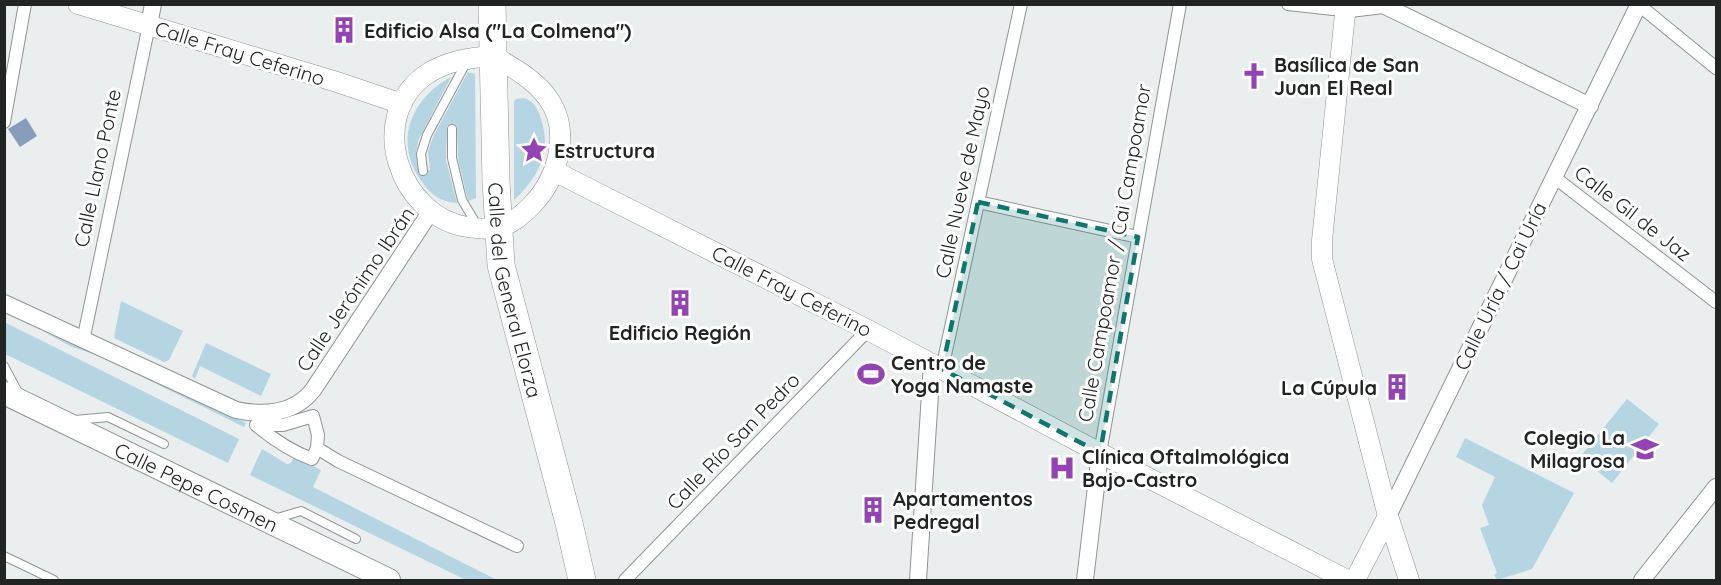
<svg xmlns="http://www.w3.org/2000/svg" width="1721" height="585" viewBox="0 0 1721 585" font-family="Quicksand,sans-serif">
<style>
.green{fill:#b4d5e1}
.water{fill:#889cbc}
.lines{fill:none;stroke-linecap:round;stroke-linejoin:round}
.service-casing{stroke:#919495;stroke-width:10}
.pedestrian-casing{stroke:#919495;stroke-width:14}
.minor-casing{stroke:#919495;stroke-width:18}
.tertiary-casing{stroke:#919495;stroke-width:21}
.secondary-casing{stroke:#919495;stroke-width:24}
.trunk-casing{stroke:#919495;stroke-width:28}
.service{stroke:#fff;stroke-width:8}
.pedestrian{stroke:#fff;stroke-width:12}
.minor{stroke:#fff;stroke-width:16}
.tertiary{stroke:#fff;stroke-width:20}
.secondary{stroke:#fff;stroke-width:22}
.trunk{stroke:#fff;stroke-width:27}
.marked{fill:#0f766e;fill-opacity:0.2;stroke:#0f766e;stroke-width:4.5;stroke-dasharray:12 8;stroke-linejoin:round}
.labels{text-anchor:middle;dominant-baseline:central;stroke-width:6;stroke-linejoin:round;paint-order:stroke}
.poi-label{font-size:20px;font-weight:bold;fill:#222323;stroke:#fff;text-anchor:start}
.street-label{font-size:20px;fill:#222323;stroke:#fff}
</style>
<rect width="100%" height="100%" fill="#eaeeef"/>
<path class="green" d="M468 72 475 74 476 198 468 201 458 159 457 127 447 126 446 160 457 203C439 202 429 193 420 179 393 140 413 97 451 77L419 139 416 153 419 171 430 170 428 151 434 135Z
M524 98C534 101 538 109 541 119 552 151 538 178 514 200V101L516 99Z
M121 301 183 331 169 360 164 362 114 338Z
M4 322 239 439 228 463 5 354Z
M46 333 102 354 246 423 244 427 100 356 72 347Z
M206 343 271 374 261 396 200 366 195 379 192 376Z
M1627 399 1659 424 1612 483 1580 457Z
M1465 438 1574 493 1532 569 1497 580 1494 575 1497 573 1480 528 1489 525 1482 505 1495 477 1456 457Z
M262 449 287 464 291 463 294 457 321 470 313 487 497 580H466L250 475Z"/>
<path class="water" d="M26 118 37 136 20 147 8 129Z"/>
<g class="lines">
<defs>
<path id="service" d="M452 129V158L462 200 477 225
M423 171 421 154 427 135 467 61
M4 366 20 396
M75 420 108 417 164 444
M274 519 301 511 356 539
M4 556 54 580"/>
<path id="pedestrian" d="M1288 4 1333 9
M1639 5 1716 68
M4 122 25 4
M1554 177 1716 302
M978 202 1138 237
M83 341 149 25
M942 369 1021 4
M317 448 318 435 313 416 283 425H256C274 440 290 451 312 459L317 448 338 461 517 546
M1100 453 1180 4
M625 580 868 330"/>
<path id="minor" d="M1350 9 1383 5 1590 106
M149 25 153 4
M4 303 236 410C265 416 294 414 313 390L431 211
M1388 516 1639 4
M918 580 932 363
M1085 580 1100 453
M1642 580 1716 487"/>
<path id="tertiary" d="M78 4 337 82 402 104
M1346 4 1322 240V259L1388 516 1409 580
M493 56C512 67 534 79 547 97 572 130 558 178 532 205 511 227 496 232 467 227 400 216 366 120 424 76 445 61 468 58 493 56Z
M554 171 868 330 1100 453 1347 580
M1355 580 1388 516"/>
<g id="secondary">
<path id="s1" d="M4 393 389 580"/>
</g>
<g id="trunk">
<path id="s2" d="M492 4 496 181 501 265 569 523 582 580"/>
</g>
</defs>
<use href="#service" class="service-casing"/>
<use href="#pedestrian" class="pedestrian-casing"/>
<use href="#minor" class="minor-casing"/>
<use href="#tertiary" class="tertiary-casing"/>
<use href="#secondary" class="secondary-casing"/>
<use href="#trunk" class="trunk-casing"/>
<use href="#service" class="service"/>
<use href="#pedestrian" class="pedestrian"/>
<use href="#minor" class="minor"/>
<use href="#tertiary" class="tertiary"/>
<use href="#secondary" class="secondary"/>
<use href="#trunk" class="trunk"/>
</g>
<path class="marked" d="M978 202 1138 237 1100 453 942 369Z"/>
<defs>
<symbol id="building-bare" viewBox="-9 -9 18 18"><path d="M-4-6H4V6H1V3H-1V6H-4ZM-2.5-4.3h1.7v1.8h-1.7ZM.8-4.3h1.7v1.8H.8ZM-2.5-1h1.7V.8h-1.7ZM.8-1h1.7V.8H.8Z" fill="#9343b3" stroke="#fff" stroke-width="2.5" paint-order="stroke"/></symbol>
<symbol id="church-bare" viewBox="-9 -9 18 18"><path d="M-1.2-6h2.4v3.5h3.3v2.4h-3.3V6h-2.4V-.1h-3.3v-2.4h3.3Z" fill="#9343b3" stroke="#fff" stroke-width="2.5" paint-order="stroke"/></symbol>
<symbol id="sight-bare" viewBox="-9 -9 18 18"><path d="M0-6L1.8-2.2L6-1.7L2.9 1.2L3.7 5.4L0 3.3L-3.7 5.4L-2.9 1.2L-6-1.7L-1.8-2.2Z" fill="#9343b3" stroke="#fff" stroke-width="2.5" paint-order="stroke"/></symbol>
<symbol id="stadium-bare" viewBox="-9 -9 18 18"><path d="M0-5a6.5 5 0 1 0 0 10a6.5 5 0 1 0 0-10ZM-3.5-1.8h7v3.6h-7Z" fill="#9343b3" stroke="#fff" stroke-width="2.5" paint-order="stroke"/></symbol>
<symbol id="school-bare" viewBox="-9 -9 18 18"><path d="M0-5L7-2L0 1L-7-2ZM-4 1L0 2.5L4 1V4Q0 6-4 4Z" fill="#9343b3" stroke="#fff" stroke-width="2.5" paint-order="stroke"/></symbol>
<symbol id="hospital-bare" viewBox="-9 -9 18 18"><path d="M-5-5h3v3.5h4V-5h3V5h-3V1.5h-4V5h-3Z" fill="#9343b3" stroke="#fff" stroke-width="2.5" paint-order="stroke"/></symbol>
</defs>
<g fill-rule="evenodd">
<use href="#building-bare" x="325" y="11" width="38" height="38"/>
<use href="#church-bare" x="1235" y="57" width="38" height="38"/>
<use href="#sight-bare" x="515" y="131" width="38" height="38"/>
<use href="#building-bare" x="661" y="284" width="38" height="38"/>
<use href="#stadium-bare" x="852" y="355" width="38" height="38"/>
<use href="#building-bare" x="1378" y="368" width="38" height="38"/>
<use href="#school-bare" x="1626" y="430" width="38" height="38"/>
<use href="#hospital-bare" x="1043" y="449" width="38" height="38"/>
<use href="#building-bare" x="854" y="491" width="38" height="38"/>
</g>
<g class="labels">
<g class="poi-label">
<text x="364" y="30">Edificio Alsa ("La Colmena")</text>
<text x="1274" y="64">Basílica de San<tspan x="1274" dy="23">Juan El Real</tspan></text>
<text x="554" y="150">Estructura</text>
<text x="680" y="332" text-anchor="middle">Edificio Región</text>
<text x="891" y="362">Centro de<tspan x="891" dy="23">Yoga Namaste</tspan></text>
<text x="1377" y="387" text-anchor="end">La Cúpula</text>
<text x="1625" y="437" text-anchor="end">Colegio La<tspan x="1625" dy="23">Milagrosa</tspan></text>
<text x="1082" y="456">Clínica Oftalmológica<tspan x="1082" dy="23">Bajo-Castro</tspan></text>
<text x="893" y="498">Apartamentos<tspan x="893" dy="23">Pedregal</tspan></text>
</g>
<g class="street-label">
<text transform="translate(240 53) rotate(17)">Calle Fray Ceferino</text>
<text transform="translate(97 168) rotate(-78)">Calle Llano Ponte</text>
<text transform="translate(962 182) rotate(-78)">Calle Nueve de Mayo</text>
<text transform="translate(1633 213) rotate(38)">Calle Gil de Jaz</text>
<text transform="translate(1114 253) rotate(-80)">Calle Campoamor / Cai Campoamor</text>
<text transform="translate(1500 286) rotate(-64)">Calle Uría / Cai Uría</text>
<text transform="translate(355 289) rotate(-56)">Calle Jerónimo Ibrán</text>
<text stroke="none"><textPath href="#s2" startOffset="288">Calle del General Elorza</textPath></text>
<text transform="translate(792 291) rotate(27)">Calle Fray Ceferino</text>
<text transform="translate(733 441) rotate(-46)">Calle Río San Pedro</text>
<text stroke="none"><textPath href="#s1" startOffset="214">Calle Pepe Cosmen</textPath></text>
</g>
</g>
<rect width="1721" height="585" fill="none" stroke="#222323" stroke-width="12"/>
</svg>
